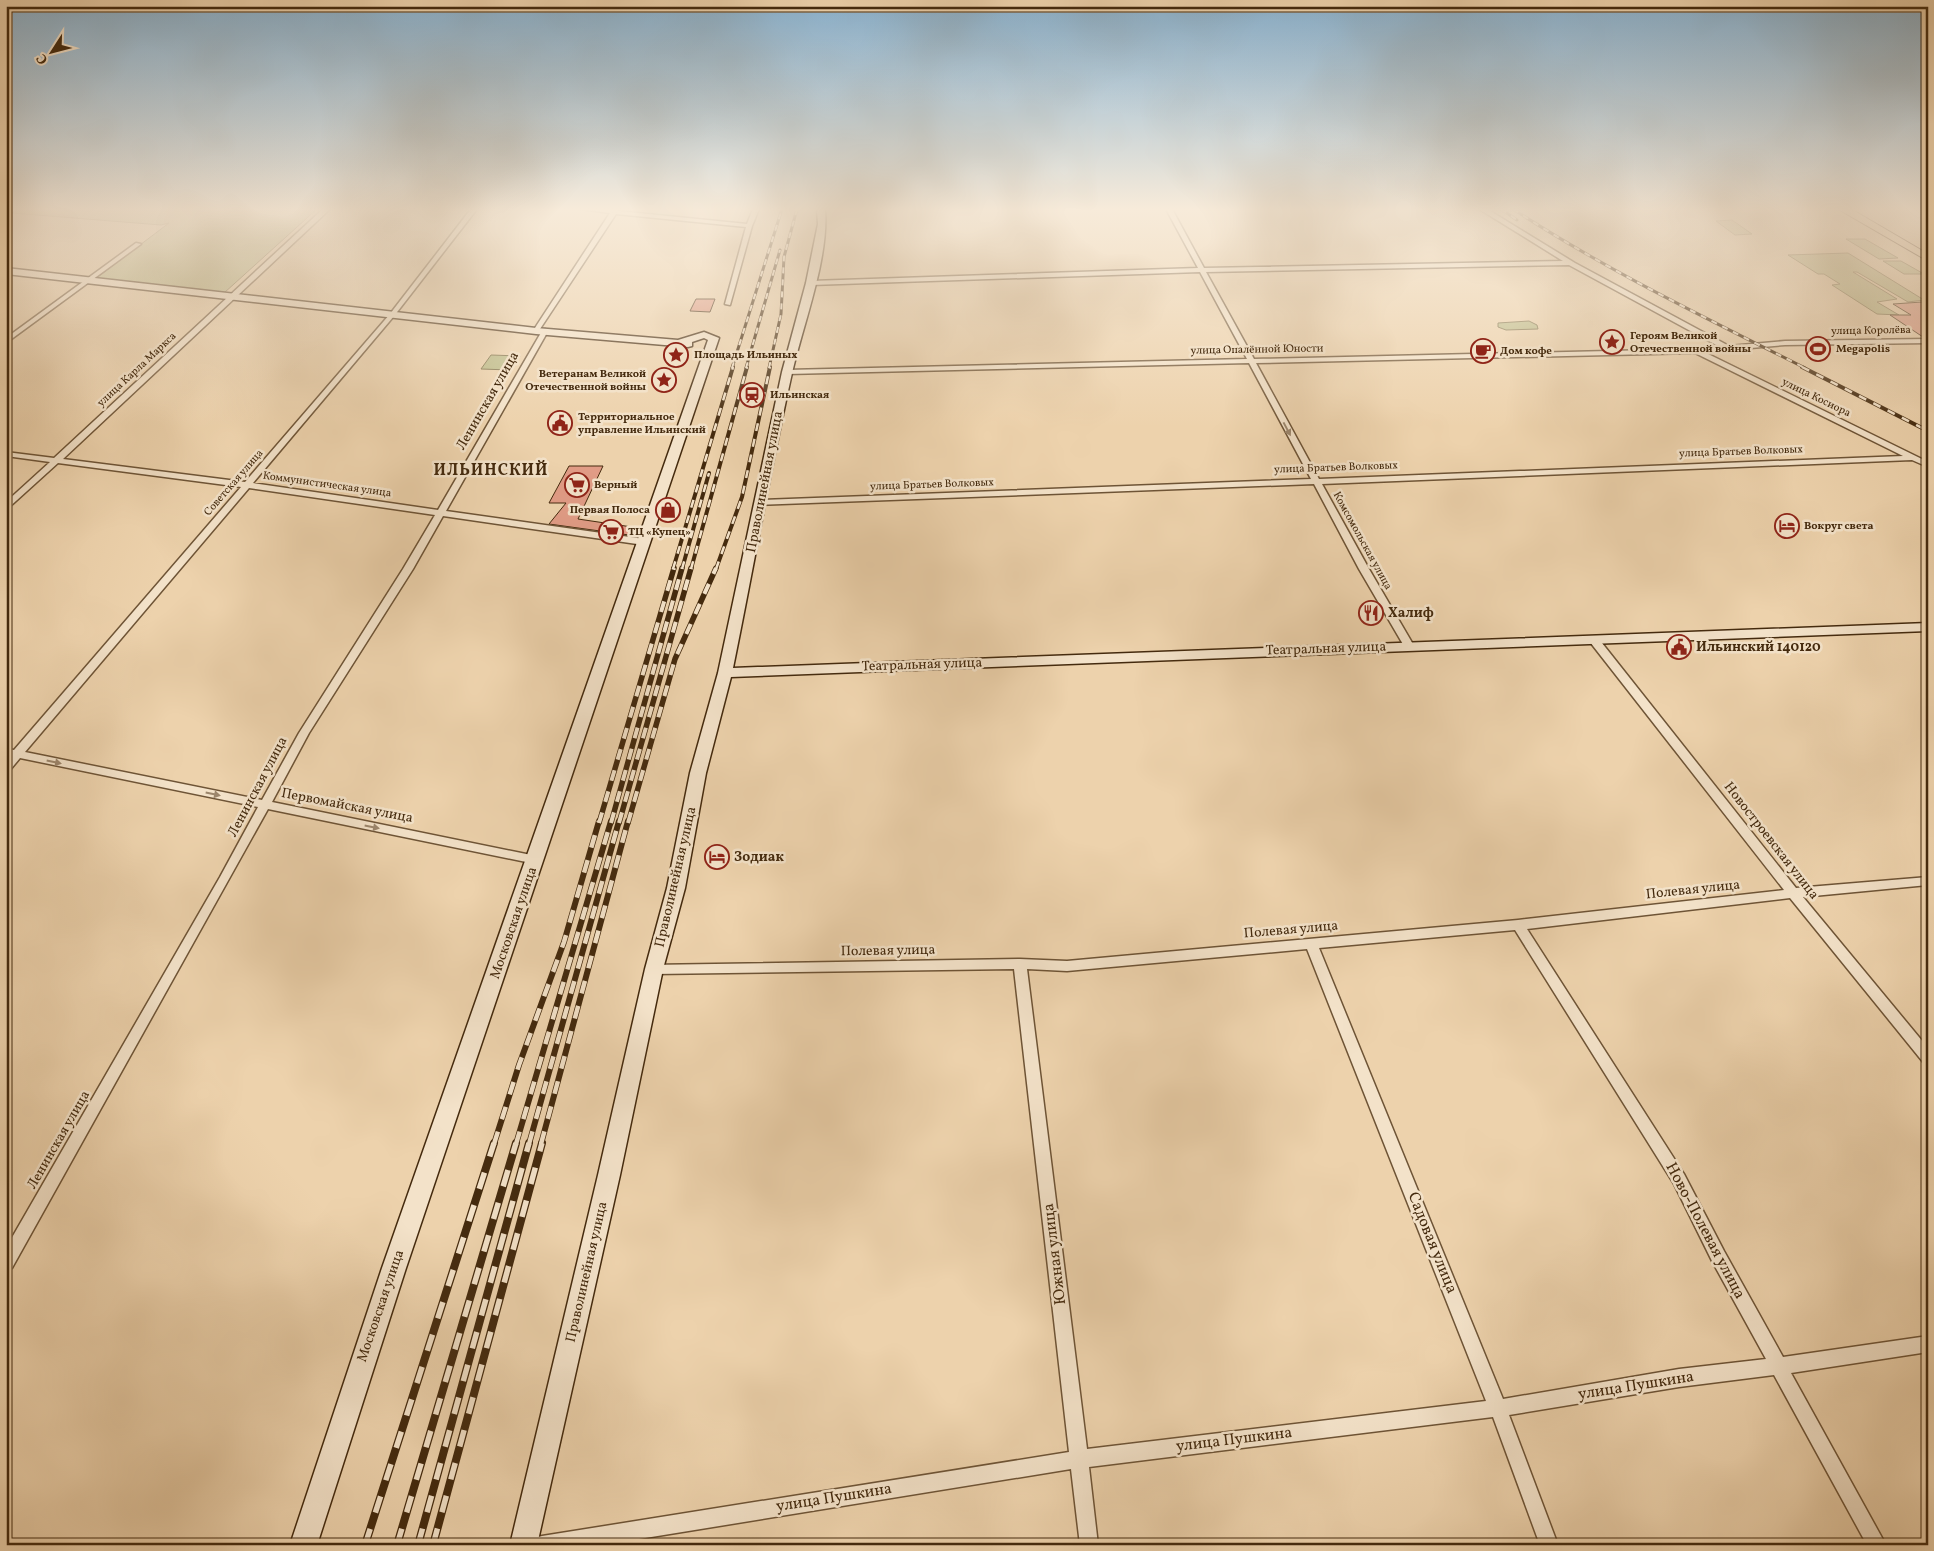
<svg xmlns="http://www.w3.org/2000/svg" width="1934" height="1551" viewBox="0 0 1934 1551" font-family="Vollkorn,serif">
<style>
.green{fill:#bcbb87;stroke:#80724a}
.building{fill:#e19c86;stroke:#442a0e}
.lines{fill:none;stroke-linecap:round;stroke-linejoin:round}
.street-casing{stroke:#6e5436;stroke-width:3}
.secondary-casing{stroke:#442a0e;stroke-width:3}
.primary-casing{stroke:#442a0e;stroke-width:2}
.street{fill:#f3e2c9;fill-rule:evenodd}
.secondary{fill:#f3e2c9;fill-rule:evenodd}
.primary{fill:#edd2ac;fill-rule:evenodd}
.rail-far4-casing{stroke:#442a0e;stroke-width:3}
.rail-far3-casing{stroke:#442a0e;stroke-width:4}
.rail-far2-casing{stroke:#442a0e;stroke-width:5.5}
.rail-far1-casing{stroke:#442a0e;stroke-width:6}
.rail-casing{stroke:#442a0e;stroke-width:8}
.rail-far4{stroke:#f3e2c9;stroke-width:2;stroke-dasharray:6;stroke-linecap:butt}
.rail-far3{stroke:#f3e2c9;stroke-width:2.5;stroke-dasharray:8;stroke-linecap:butt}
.rail-far2{stroke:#f3e2c9;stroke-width:4;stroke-dasharray:11;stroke-linecap:butt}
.rail-far1{stroke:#f3e2c9;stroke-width:4.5;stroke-dasharray:13;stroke-linecap:butt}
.rail{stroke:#f3e2c9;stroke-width:5.5;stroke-dasharray:17;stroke-linecap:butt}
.oneway{fill:#9c866c}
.labels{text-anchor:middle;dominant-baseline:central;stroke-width:5;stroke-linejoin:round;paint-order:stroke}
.far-street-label{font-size:11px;fill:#442a0e;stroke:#f3e2c9}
.far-poi-label{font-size:11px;font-weight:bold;fill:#442a0e;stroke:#f3e2c9;text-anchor:start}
.street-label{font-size:14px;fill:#442a0e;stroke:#f3e2c9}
.poi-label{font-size:14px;font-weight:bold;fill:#442a0e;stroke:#f3e2c9;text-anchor:start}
.far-district-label{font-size:16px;font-weight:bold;letter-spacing:1px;fill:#442a0e;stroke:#f3e2c9}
.near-street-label{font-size:16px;fill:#442a0e;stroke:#f3e2c9}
</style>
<rect width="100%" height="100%" fill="#edd2ac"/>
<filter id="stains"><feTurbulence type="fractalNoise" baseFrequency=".004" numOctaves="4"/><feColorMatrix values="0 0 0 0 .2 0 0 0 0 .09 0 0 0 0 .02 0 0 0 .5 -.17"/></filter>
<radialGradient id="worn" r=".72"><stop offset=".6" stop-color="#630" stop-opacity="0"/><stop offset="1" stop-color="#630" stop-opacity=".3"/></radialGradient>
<path class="green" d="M21 209H317L224 293 95 279 169 223 161 225 12 213Z
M1732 220 1752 234 1735 235 1716 221Z
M1846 239H1865L1898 258 1879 259Z
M1848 253 1924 300 1908 302 1857 272H1853L1897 299 1877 302 1899 315 1877 314 1832 285 1840 284 1824 274H1818L1788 255Z
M1883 261H1901L1924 274H1904Z
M1529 321 1537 325 1538 329 1506 330 1498 327V323Z
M491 355 520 356 510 370 481 369Z"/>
<path class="building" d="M696 299H715L710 312 690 311Z
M1922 302 1928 306V337H1923L1890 315H1911L1893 304Z
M569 466H603L578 519 632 527 629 535 549 524 566 503H549Z"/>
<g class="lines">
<defs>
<path id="street" d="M9 209H17L6 215V211Z
M323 209H330L63 459 245 482 390 314 471 209H477L394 316 253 483 438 510 542 331 545 329 548 331 446 511 644 539 648 542 644 545 443 516 413 569 309 733 272 802 536 856 540 857 542 860 540 863 536 864 268 809 12 1268 6 1270V1248L220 877 258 807 20 758 10 770 6 771V760L9 756H6V749L14 750 241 487 58 463 6 510V502L50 462 6 456V452L54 458ZM249 488 435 515 403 569 299 733 262 800 25 752Z
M581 209H619L618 211 747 224 753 209H759L752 226 730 305 725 304 746 227 616 214 538 332H534L533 331 610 213Z
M1166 209H1172L1204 268 1563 261 1479 209H1487L1575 263 1729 346 1785 341 1928 339V343L1785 345 1704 352 1928 462V467L1912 460 1322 484 1369 569 1414 646 1409 649 1404 646 1359 569 1314 484 758 505V501L761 500 1311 479 1249 363 787 374 783 372 787 370 1247 359 1200 272 811 285 808 283 811 281 1198 268ZM1569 265 1720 347 1695 349 1254 359 1206 272ZM1695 353 1903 456 1319 479 1256 363Z
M136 243 141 244 6 343V338Z
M1594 637 1598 638 1796 888 1928 877V885L1803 897 1928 1048V1064L1923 1062 1790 898 1527 929 1684 1174 1724 1251 1783 1357 1928 1336V1352L1791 1373 1886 1545H1867L1774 1375 1679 1387 1509 1415 1558 1545H1540L1493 1417 1089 1467 1098 1545H1080L1071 1469 602 1545H533L535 1538 542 1536 1069 1452 1014 969 654 974 649 973 647 969 649 965 1020 959 1067 961 1518 920 1784 890 1590 642 1589 640ZM1515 930 1674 1184 1712 1261 1766 1359 1679 1369 1503 1399 1319 948ZM1307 949 1486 1401 1087 1449 1027 969 1067 971Z"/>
<path id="secondary" d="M817 209H825C829 259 803 324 792 373 770 471 753 570 733 668L1928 623V631L731 677 706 773 685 888 663 969 620 1175 537 1545H510L598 1175 645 969 667 888 690 773 718 673 782 372 806 283 818 224Z
M6 268 536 328 678 340 704 332 719 338 406 1268 317 1545H290L382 1268 708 340 704 338 692 342V346L688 347 536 334 6 274Z"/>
<path id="primary" d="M1838 209H1851L1928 254V261Z"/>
</defs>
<use href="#street" class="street-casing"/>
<use href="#secondary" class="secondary-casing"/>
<use href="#primary" class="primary-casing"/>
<use href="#street" class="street"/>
<use href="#secondary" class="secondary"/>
<use href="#primary" class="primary"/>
<defs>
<path id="rail-far4" d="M1501 209 1517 220
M1513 209C1606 270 1706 318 1805 368
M732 368 782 209
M746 368 780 250
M769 368 781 314 784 257 797 209"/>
<path id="rail-far3" d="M1802 367 1928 431
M673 569 733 367
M682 569 709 473
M691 569 747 367
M716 569 742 497 770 367"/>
<path id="rail-far2" d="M599 823 674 568
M611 823 682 568
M619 823 691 568
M628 823 675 659 716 568"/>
<path id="rail-far1" d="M494 1144 519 1065 564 942 599 821
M516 1144 611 821
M529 1144 619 821
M541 1144 628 821"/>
<path id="rail" d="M365 1545 494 1143
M397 1545 516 1143
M418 1545 529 1143
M433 1545 542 1143"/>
</defs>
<use href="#rail-far4" class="rail-far4-casing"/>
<use href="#rail-far3" class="rail-far3-casing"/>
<use href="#rail-far2" class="rail-far2-casing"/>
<use href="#rail-far1" class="rail-far1-casing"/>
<use href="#rail" class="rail-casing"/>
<use href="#rail-far4" class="rail-far4"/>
<use href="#rail-far3" class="rail-far3"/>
<use href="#rail-far2" class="rail-far2"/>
<use href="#rail-far1" class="rail-far1"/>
<use href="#rail" class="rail"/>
</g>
<defs><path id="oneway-solid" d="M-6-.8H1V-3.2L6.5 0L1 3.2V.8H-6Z" transform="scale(1.25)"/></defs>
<g class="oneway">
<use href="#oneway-solid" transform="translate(1287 429) rotate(62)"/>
<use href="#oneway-solid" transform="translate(54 762) rotate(12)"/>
<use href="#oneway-solid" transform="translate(213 794) rotate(12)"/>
<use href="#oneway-solid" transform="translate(372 827) rotate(11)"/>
</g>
<linearGradient id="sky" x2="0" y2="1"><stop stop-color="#8ab4d3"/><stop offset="0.49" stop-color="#f7ebda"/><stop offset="1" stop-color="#f7ebda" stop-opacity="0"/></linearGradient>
<rect width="1934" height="427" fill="url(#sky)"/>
<defs>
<symbol id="sight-ring" viewBox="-11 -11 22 22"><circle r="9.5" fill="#f3e2c9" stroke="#8f2418" stroke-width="1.5"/><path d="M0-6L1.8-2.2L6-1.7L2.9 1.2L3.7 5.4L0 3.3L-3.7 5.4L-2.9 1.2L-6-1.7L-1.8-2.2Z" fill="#8f2418"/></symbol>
<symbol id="stadium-ring" viewBox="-11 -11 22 22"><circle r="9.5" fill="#f3e2c9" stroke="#8f2418" stroke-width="1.5"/><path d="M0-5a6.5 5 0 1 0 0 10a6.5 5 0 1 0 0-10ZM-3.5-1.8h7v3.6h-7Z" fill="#8f2418"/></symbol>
<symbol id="cafe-ring" viewBox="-11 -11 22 22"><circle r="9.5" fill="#f3e2c9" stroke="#8f2418" stroke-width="1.5"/><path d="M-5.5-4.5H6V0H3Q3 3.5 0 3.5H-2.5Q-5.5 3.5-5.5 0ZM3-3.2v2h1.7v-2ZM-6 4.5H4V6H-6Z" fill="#8f2418"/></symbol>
<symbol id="station-ring" viewBox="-11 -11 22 22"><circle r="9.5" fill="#f3e2c9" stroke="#8f2418" stroke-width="1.5"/><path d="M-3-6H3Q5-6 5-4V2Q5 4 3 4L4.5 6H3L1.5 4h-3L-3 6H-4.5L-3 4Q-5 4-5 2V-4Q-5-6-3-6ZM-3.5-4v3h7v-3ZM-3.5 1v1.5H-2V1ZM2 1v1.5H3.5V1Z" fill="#8f2418"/></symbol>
<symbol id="civic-ring" viewBox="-11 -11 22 22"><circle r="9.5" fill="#f3e2c9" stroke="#8f2418" stroke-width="1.5"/><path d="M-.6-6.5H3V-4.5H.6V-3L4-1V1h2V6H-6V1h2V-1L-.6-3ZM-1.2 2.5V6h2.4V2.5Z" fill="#8f2418"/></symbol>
<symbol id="supermarket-ring" viewBox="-11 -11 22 22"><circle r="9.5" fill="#f3e2c9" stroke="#8f2418" stroke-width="1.5"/><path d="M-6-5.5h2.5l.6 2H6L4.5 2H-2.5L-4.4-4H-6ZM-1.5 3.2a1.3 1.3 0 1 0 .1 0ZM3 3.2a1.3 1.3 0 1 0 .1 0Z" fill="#8f2418"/></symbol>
<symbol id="shop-ring" viewBox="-11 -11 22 22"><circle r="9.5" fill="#f3e2c9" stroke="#8f2418" stroke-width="1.5"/><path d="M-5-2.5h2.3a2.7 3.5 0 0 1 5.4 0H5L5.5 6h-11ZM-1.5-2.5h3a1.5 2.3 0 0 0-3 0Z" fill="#8f2418"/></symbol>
<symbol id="hotel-ring" viewBox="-11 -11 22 22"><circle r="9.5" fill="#f3e2c9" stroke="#8f2418" stroke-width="1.5"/><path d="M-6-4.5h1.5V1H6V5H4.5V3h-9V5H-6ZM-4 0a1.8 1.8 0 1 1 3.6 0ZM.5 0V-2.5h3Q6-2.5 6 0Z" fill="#8f2418"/></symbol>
<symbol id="restaurant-ring" viewBox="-11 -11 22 22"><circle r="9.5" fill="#f3e2c9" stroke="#8f2418" stroke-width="1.5"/><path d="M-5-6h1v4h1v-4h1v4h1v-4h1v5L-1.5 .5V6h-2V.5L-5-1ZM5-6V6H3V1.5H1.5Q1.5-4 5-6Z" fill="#8f2418"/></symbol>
</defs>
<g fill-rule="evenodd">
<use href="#sight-ring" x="1598" y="328" width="28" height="28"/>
<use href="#stadium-ring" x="1804" y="335" width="28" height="28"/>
<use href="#cafe-ring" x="1469" y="337" width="28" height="28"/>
<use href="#sight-ring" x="662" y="341" width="28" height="28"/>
<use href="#sight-ring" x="650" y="366" width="28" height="28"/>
<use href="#station-ring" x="738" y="381" width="28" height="28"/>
<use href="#civic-ring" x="546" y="409" width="28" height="28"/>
<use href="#supermarket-ring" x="563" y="471" width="28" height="28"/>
<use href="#shop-ring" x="654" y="496" width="28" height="28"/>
<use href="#hotel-ring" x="1773" y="512" width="28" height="28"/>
<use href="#supermarket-ring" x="597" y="518" width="28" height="28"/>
<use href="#restaurant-ring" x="1357" y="599" width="28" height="28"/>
<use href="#civic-ring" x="1665" y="633" width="28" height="28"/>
<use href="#hotel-ring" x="703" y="843" width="28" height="28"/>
</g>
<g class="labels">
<g class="far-street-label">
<text transform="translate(1871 331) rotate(-1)">улица Королёва</text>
<text transform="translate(1257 350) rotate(-1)">улица Опалённой Юности</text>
<text transform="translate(137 370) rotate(-43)">улица Карла Маркса</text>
<text transform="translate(1816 398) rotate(26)">улица Косиора</text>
<text transform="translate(1741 452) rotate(-2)">улица Братьев Волковых</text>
<text transform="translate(1336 468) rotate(-2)">улица Братьев Волковых</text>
<text transform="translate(234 483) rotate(-49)">Советская улица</text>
<text transform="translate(327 485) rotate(8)">Коммунистическая улица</text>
<text transform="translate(932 485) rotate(-2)">улица Братьев Волковых</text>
<text transform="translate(1362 541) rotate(61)">Комсомольская улица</text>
</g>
<g class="far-poi-label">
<text x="1630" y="336">Героям Великой<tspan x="1630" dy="13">Отечественной войны</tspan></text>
<text x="1836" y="349">Megapolis</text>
<text x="1500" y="351">Дом кофе</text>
<text x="694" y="355">Площадь Ильиных</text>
<text x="646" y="374" text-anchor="end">Ветеранам Великой<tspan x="646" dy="13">Отечественной войны</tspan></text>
<text x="770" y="395">Ильинская</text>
<text x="578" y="417">Территориальное<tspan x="578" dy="13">управление Ильинский</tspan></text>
<text x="594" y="485">Верный</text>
<text x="650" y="510" text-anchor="end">Первая Полоса</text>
<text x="1804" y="526">Вокруг света</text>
<text x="628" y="532">ТЦ «Купец»</text>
</g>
<g class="street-label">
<text transform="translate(488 401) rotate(-60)">Ленинская улица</text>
<text transform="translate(765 482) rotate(-79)">Праволинейная улица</text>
<text transform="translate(1326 649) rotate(-2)">Театральная улица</text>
<text transform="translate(922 665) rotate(-2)">Театральная улица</text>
<text transform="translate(258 787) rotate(-62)">Ленинская улица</text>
<text transform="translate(347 806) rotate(11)">Первомайская улица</text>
<text transform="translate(1771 841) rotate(52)">Новостроевская улица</text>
<text transform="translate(676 877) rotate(-77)">Праволинейная улица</text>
<text transform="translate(1693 890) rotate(-6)">Полевая улица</text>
<text transform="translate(514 923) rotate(-71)">Московская улица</text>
<text transform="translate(1291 930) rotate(-5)">Полевая улица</text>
<text transform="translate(888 951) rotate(-1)">Полевая улица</text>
<text transform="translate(59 1140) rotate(-60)">Ленинская улица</text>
<text transform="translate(587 1272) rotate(-77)">Праволинейная улица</text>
<text transform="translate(381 1306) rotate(-71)">Московская улица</text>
</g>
<g class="poi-label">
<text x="1388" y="613">Халиф</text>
<text x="1696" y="647">Ильинский 140120</text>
<text x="734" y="857">Зодиак</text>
</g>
<g class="far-district-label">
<text x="491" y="471">ИЛЬИНСКИЙ</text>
</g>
<g class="near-street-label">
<text transform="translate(1705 1231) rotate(62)">Ново-Полевая улица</text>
<text transform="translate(1432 1243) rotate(68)">Садовая улица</text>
<text transform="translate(1055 1254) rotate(-97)">Южная улица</text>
<text transform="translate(1636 1386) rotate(-9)">улица Пушкина</text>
<text transform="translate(1234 1440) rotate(-7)">улица Пушкина</text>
<text transform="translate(834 1498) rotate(-9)">улица Пушкина</text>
</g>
</g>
<rect width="1934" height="1551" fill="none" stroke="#edd2ac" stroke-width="25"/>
<rect x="8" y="8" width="1919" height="1536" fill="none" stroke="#442a0e" stroke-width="2.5"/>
<rect x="12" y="12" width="1909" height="1526" fill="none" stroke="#442a0e"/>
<g transform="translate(52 52) rotate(234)" stroke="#f3e2c9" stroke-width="4" paint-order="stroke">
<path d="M0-4L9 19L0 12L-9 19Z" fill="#442a0e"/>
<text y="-8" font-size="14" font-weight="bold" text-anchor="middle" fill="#442a0e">С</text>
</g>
<rect width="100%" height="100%" filter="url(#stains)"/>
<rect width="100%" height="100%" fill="url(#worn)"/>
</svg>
